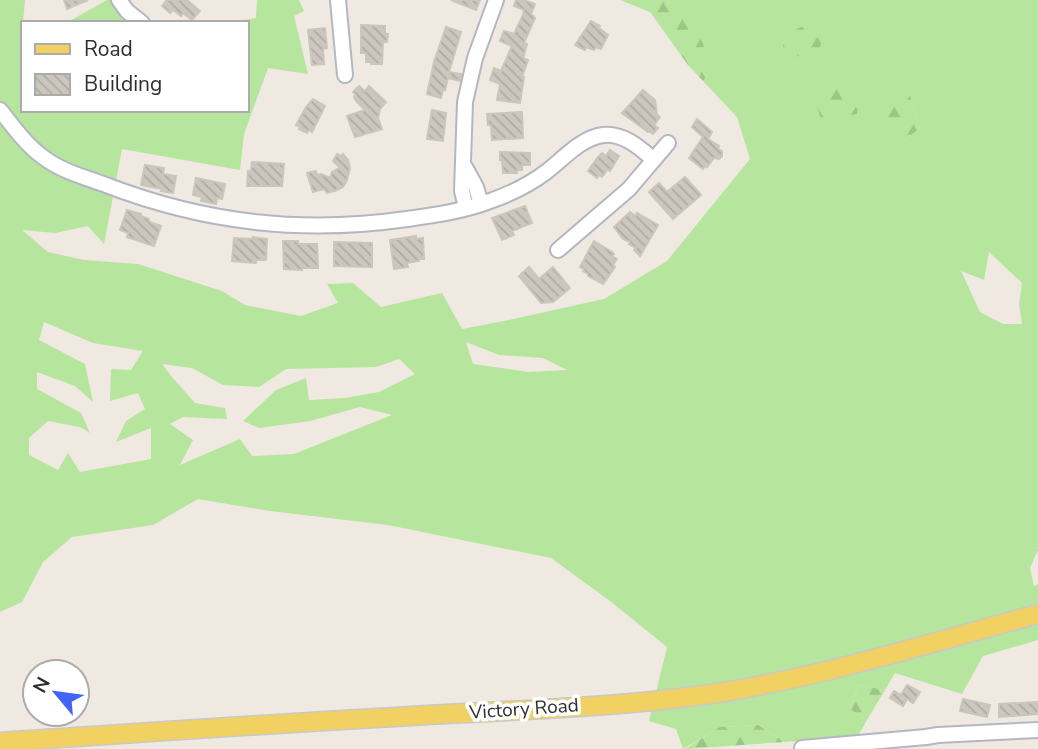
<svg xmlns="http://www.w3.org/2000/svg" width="1038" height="749" viewBox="0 0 1038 749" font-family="'Nunito Sans',sans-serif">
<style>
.grass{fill:#b6e59e;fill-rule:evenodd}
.forest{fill:url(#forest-firs)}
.building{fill:url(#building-back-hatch);stroke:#cbc5ba;stroke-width:2}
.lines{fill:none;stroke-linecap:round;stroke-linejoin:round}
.minor-casing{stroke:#b4b7c1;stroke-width:18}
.major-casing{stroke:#c9c9c9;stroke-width:21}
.minor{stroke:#fff;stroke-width:14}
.major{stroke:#f2d163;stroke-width:18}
.labels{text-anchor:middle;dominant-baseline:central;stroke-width:7;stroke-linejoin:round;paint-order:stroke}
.street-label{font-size:19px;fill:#2e2e2e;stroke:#fff}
</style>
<defs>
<pattern id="forest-firs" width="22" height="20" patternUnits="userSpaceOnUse" patternTransform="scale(1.75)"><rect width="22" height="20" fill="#b6e59e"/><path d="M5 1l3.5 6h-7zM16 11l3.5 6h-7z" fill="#9dc588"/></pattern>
<pattern id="building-back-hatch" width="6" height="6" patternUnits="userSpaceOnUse" patternTransform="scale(1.75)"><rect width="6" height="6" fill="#cbc7bf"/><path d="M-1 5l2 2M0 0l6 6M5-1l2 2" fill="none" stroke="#afaba4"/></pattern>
</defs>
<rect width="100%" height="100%" fill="#efe9e1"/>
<path class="grass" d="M0 0H25L23 23V110H247V23H227L256 18 257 0H299L304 11 294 16 308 74 268 68 244 134 240 170 122 149 104 244 88 226 55 233 22 230 48 252 84 260 138 264 222 291 245 305 301 316 338 303 327 284 353 283 381 307 442 293 462 329 509 320 604 299 667 261 750 159 737 117 703 81 713 68 672 3 665 0H1038V550L1030 568 1034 586 1038 584V640L983 656 962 694 895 673 885 690 859 685 850 708 867 720 858 736 785 742 758 725 721 727 683 749 676 729 649 721 667 647 610 601 551 558 388 525 270 511 198 499 153 525 72 537 43 562 22 602 0 612ZM910 95 920 128 905 140 888 123ZM989 252 1022 283 1019 304 1022 324H1003L980 312 961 271 984 280ZM44 322 93 343 143 351 131 370 111 369 110 401 138 393 145 409 126 421 116 442 151 428V459L80 472 68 453 58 470 29 455V438L48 421 80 427 90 433 81 413 37 389V372L75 386 93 402 85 364 39 340ZM466 342 499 355 543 358 567 370 529 372 473 364ZM399 359 415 374 379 392 345 398 309 400 306 378 276 390 243 421 259 428 310 421 360 407 392 415 294 454 252 456 240 439 180 465 193 440 170 424 183 417 227 419 225 408 195 403 172 377 162 364 192 368 223 385 259 387 286 369 376 367Z
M107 0H113L130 23H66Z"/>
<path class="forest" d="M620 0H665L672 3 700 37 713 68 703 81 688 65 650 12Z
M806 25 824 38 817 53 782 59 784 35Z
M831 85 861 95 857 114 821 119 812 90Z
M891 94 910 95 920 128 905 140 887 123Z
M859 685 885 690 867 720 850 709Z
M758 725 785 742 685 749 720 727Z"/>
<path class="building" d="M64 0H88L67 9Z
M167 0H187L200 11 192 20 183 13 181 16 173 10 170 13 162 6Z
M451 0H480L476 10Z
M516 0H524L535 4 531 14 535 18 524 43 527 44 523 58 528 60 522 77H524L520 103 497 100 500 84 490 80 494 68 501 71 512 46 500 41 504 31 514 34 522 17 524 10 514 6Z
M591 21 600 26 599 28 608 35 601 49 596 47 594 50 586 47 585 50 575 45Z
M361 25 385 26V34H388L387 42H383L382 64H371V62H366V53H361Z
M446 27 461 32 449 72 461 74 460 81 448 78 445 90 443 89 441 98 427 94 434 62Z
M325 28 327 48 323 49 324 64 312 65 308 30Z
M359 86 365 91 369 86 386 102 380 109 378 118 382 129 355 137 347 116 365 110 356 101 354 97 356 95 353 92Z
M643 90 655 100 657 115 660 117 654 125 658 128 653 134 649 131 648 132 622 113Z
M313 99 325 106 312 132 309 130 307 133 299 129 300 127 296 125 306 107Z
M432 110 446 113 443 141 427 139Z
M522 112 523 138 492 140 491 125H488L487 114Z
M697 119 712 132 708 139 719 146 718 149 722 151V156L719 159 714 158 707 167 705 166 703 169 689 158 703 137 692 127Z
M610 150 619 156 610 171 608 169 602 177 599 175 597 178 588 171 598 157 602 153 606 156Z
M500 152 530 153V165H522V170H517V173H503L502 160H500Z
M337 154 341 156 343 154 348 160 350 168 347 180 343 187 337 190 327 193 324 189 313 192 307 173 316 171 317 175 321 174 330 178 332 172 340 168 333 161Z
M252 162 284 164 282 186H247L248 171H251Z
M145 165 164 168 163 174 176 176 173 193 161 191 162 189 141 185Z
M685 177 701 195 673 219 649 192 659 183 667 192Z
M196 178 225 184 222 199 217 198 216 204 201 201 202 197 193 195Z
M525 206 532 223 512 231 514 235 502 240 492 218Z
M127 210 141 214V216L149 219V221L152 223 161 226 154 246 127 237 128 233 120 230Z
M630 212 636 216 637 213 658 225 640 256 634 250 636 248 629 244 630 242 623 239 614 227Z
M416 236V239L423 238 424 259H419V261L407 263 408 267 394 269 390 240Z
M253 237 267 239 266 260H256V263L232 261 234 238 253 239Z
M283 241H298V244H317L318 268H302V270L284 269Z
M594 241 612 252 614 254 612 256 617 259 613 265 615 267 603 284 588 276V274L583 271 584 269 580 267Z
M334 242 372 243V267L334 266Z
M529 267 539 279 553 267 570 288 553 302 541 303 519 276Z
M907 685 920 692 913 703 907 699 903 706 890 698 894 691 901 695Z
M963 699 990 705 987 717 960 711Z
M1038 702V714L999 717V704Z"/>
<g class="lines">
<defs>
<path id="minor" d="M119 0 127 11 142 23
M338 0 345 75
M0 110C13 126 26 145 43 157 61 171 84 177 106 185 205 223 302 234 407 219 435 215 464 211 490 201 510 194 529 185 546 172 563 159 581 138 603 135 624 133 640 148 654 160
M465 167 476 187 481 204
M466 208 462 191 465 102 475 58 496 0
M558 250 629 189 668 143
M802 748 926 737 938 735 1038 730"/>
<path id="major" d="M0 742C155 732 310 721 466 713 552 709 639 705 724 692 831 674 934 642 1038 614"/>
</defs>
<use href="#minor" class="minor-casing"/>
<use href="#major" class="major-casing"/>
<use href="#minor" class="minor"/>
<use href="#major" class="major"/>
</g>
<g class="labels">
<g class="street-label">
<text transform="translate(524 709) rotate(-4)">Victory Road</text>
</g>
</g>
<rect x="21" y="21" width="228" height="91" fill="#ffffff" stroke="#ababab" stroke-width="2"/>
<rect x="35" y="44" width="35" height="10" fill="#f2d163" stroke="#ababab" stroke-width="2"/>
<text x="84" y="56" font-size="21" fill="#2e2e2e">Road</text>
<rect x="35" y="74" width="35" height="21" fill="url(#building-back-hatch)" stroke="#ababab" stroke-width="2"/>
<text x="84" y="91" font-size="21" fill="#2e2e2e">Building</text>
<g transform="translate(56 693) rotate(299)"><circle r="33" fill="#ffffff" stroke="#ababab" stroke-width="2"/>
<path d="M0-5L12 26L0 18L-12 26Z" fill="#4264fb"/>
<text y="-10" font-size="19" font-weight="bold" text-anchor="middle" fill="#2e2e2e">N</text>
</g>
</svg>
